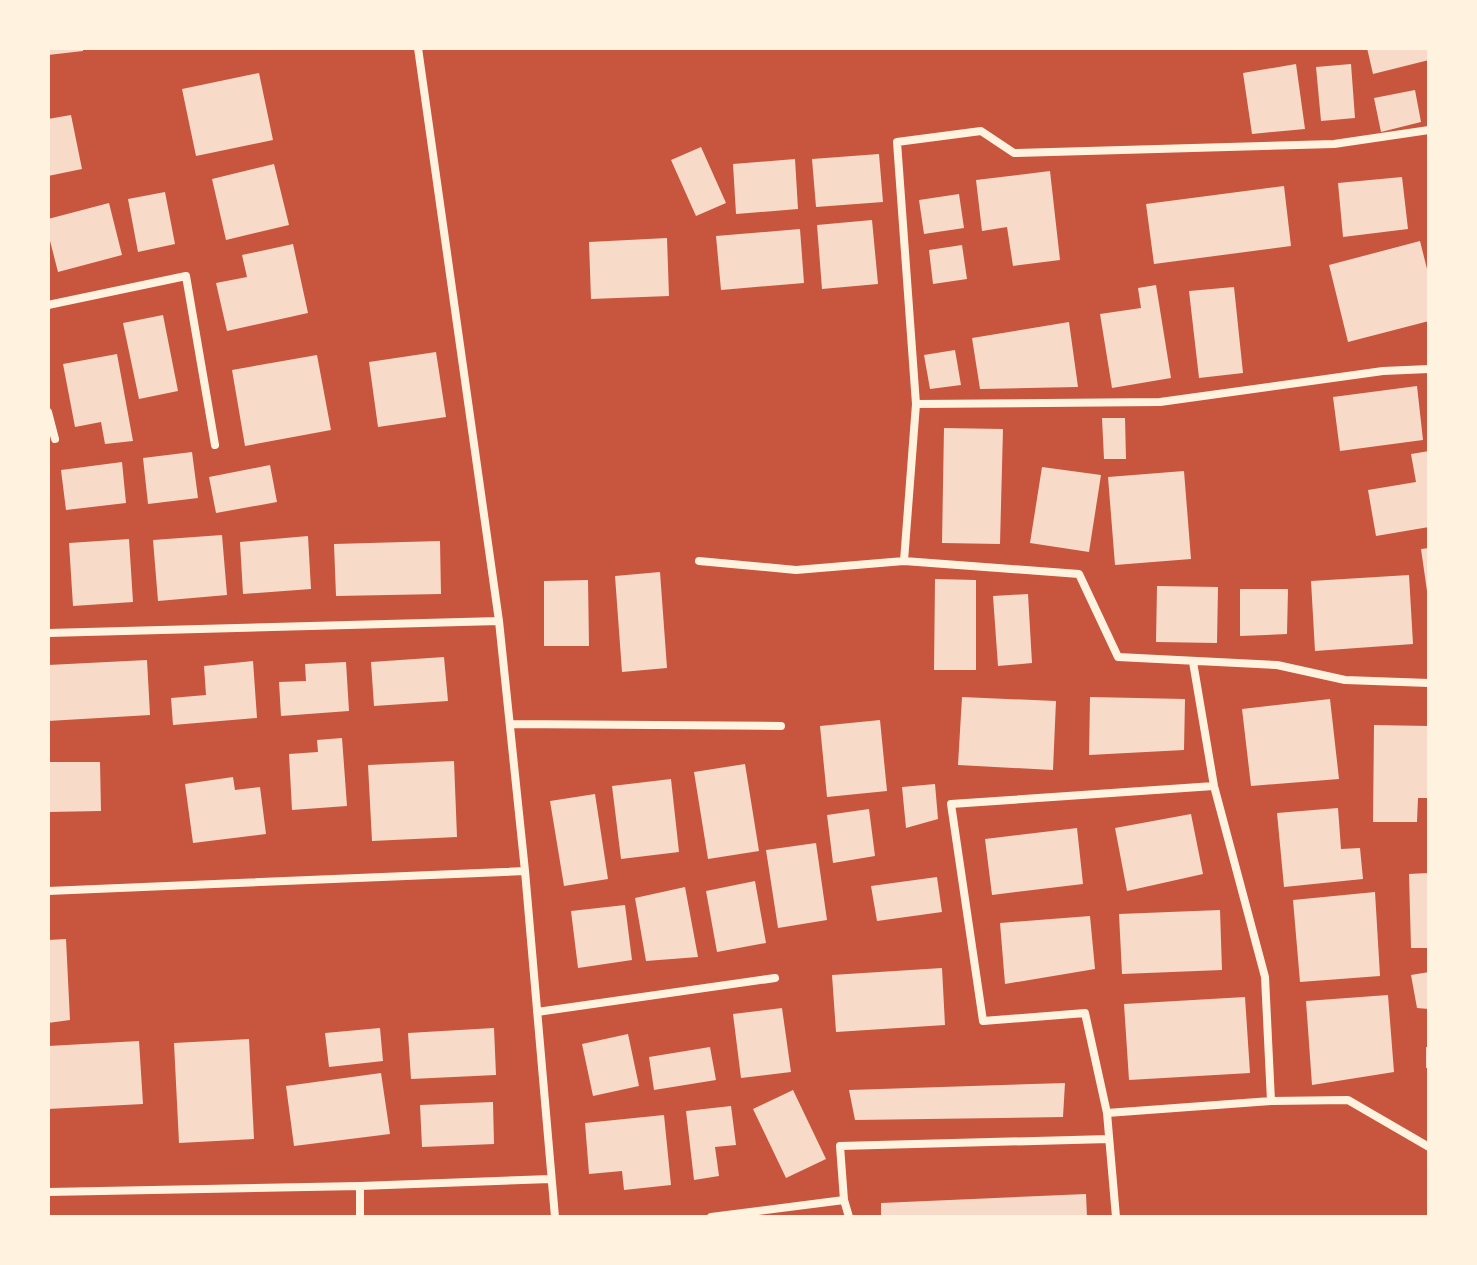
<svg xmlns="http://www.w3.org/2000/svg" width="1477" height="1265" viewBox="0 0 1477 1265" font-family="Barlow,sans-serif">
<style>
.building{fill:#f7dbc8}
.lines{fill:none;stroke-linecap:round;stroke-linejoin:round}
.minor{stroke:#fff3e0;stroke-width:8}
</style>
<rect width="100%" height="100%" fill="#c8553d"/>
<path class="building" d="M48 48H83V51L48 55Z
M1367 48H1429V60L1373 74Z
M1296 64 1305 129 1252 134 1243 73Z
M1351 64 1355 118 1321 121 1316 67Z
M259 73 273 140 196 156 182 89Z
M1415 90 1421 122 1381 132 1374 98Z
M71 115 82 169 48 176V119Z
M701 147 726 203 696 216 671 160Z
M879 154 883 202 816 207 812 159Z
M795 159 798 209 736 214 733 164Z
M274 164 289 225 226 240 212 179Z
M1050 171 1060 260 1013 266 1007 227 982 231 976 180Z
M1402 177 1408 229 1343 237 1338 183Z
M1284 186 1291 246 1154 264 1146 204Z
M165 192 175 244 138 252 128 199Z
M959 194 964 228 924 234 919 200Z
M109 203 122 255 58 272 48 233V219Z
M872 220 878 284 822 289 817 225Z
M800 229 804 283 721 290 716 236Z
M667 238 669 296 591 299 589 242Z
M1420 241 1429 277V321L1348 342 1329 265Z
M293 244 308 313 227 331 216 283 247 277 242 255Z
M962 245 967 279 933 284 929 250Z
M1156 285 1171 378 1112 388 1100 314 1141 308 1138 288Z
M1234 287 1243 373 1199 378 1189 291Z
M163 315 178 391 139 399 123 323Z
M1069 322 1078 387 980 389 972 338Z
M955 350 961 385 930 389 924 355Z
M436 352 446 417 378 427 369 362Z
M117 354 133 441 105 444 101 422 75 427 63 364Z
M317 355 331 430 245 446 232 370Z
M1417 386 1423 440 1340 451 1333 397Z
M1102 418H1125L1126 459H1104Z
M944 428 1003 429 1000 544 942 543Z
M1429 451V527L1376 536 1368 490 1416 482 1411 454Z
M192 452 198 498 148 504 143 458Z
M122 462 126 503 66 510 61 470Z
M270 465 277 502 216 513 209 477Z
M1042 467 1101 475 1089 552 1030 543Z
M1184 471 1191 559 1115 565 1108 477Z
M222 535 227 595 158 601 153 540Z
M308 536 311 589 243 594 240 542Z
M129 539 133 602 73 606 69 543Z
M440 541 441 594 336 596 334 544Z
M1429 548V591H1427L1421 549Z
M660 572 667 668 622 672 615 576Z
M1409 575 1413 644 1315 651 1311 581Z
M935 579 976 580V670H934Z
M588 580 589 646H544V581Z
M1157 586 1218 587 1217 643 1156 642Z
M1240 589H1288L1287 634 1240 636Z
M1028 594 1032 663 998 666 993 596Z
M444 657 448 701 374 706 371 662Z
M147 660 150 715 48 721V665Z
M253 661 257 718 173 725 171 698 206 695 204 666Z
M346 662 349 711 281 716 279 682 306 681 305 664Z
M962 697 1056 701 1053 770 958 765Z
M1090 697 1185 699 1184 750 1089 755Z
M1330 699 1339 779 1251 786 1242 709Z
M880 720 887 791 827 797 820 726Z
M1374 725 1429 726V798H1418L1417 822H1373Z
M342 738 347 806 292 810 289 754 318 752 317 740Z
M454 761 457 837 372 841 368 765Z
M48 762H100L101 811 48 812Z
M745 764 759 851 708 859 694 772Z
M233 777 235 790 260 787 266 834 193 843 185 784Z
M671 779 679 852 621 859 612 786Z
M935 784 938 819 906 828 902 787Z
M595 794 608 879 564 886 550 801Z
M1338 808 1341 849 1360 848 1363 879 1284 887 1277 813Z
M869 809 875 856 833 863 827 815Z
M1191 814 1203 874 1127 891 1115 828Z
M1077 828 1083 884 992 895 985 839Z
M816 843 827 920 778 928 766 850Z
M1428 873 1429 948H1411L1409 874Z
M937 877 942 912 877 921 871 886Z
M755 881 766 943 717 952 706 891Z
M685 887 698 957 646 961 635 898Z
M1375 892 1380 976 1300 982 1293 900Z
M625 905 632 960 578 968 571 911Z
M1220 910 1222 970 1122 974 1119 914Z
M1090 916 1095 969 1005 984 1000 923Z
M66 939 70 1020 48 1023V940Z
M942 968 945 1025 836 1032 832 975Z
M1429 972V1009L1417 1008 1411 975Z
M1388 995 1394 1072 1312 1085 1306 1001Z
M1245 997 1250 1073 1129 1080 1124 1004Z
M782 1008 791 1072 741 1078 733 1014Z
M380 1028 383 1061 329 1067 325 1033Z
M494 1028 496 1075 411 1079 408 1033Z
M628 1034 639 1086 593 1096 582 1044Z
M249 1039 254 1139 179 1143 174 1043Z
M139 1041 143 1104 48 1109V1046Z
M710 1047 716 1080 654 1090 649 1057Z
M1426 1047H1429V1068H1426Z
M381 1073 390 1134 294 1146 286 1086Z
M1065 1083 1063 1117 855 1120 849 1090Z
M793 1090 826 1159 786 1178 753 1109Z
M493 1102 494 1144 422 1147 420 1105Z
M731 1106 736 1145 715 1147 719 1176 694 1180 686 1111Z
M664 1115 671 1185 624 1190 622 1171 589 1174 585 1123Z
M1086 1194 1087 1217H881V1203Z"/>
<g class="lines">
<path class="minor" d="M418 48 499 621 525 871 555 1217
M48 305 186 276 215 445
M916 404 897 142 981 131 1014 153 1334 144 1429 130
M48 412 55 439
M699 561 796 570 904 561 1079 574 1118 657 1277 665 1345 680 1429 683
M904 561 916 404 1160 402 1383 371 1429 369
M48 633 499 621
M1193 662 1214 786 1265 977 1271 1101
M510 724 781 726
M1214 786 951 804 983 1021 1085 1013 1107 1113 1271 1101 1348 1100 1429 1147
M48 891 525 871
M537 1012 775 978
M1107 1113 1116 1217
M360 1186V1217
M48 1192 360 1186 550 1179
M711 1217 844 1200
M849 1217 844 1200 840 1146 1109 1139"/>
</g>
<rect width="1477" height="1265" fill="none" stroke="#fff3e0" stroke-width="100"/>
</svg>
